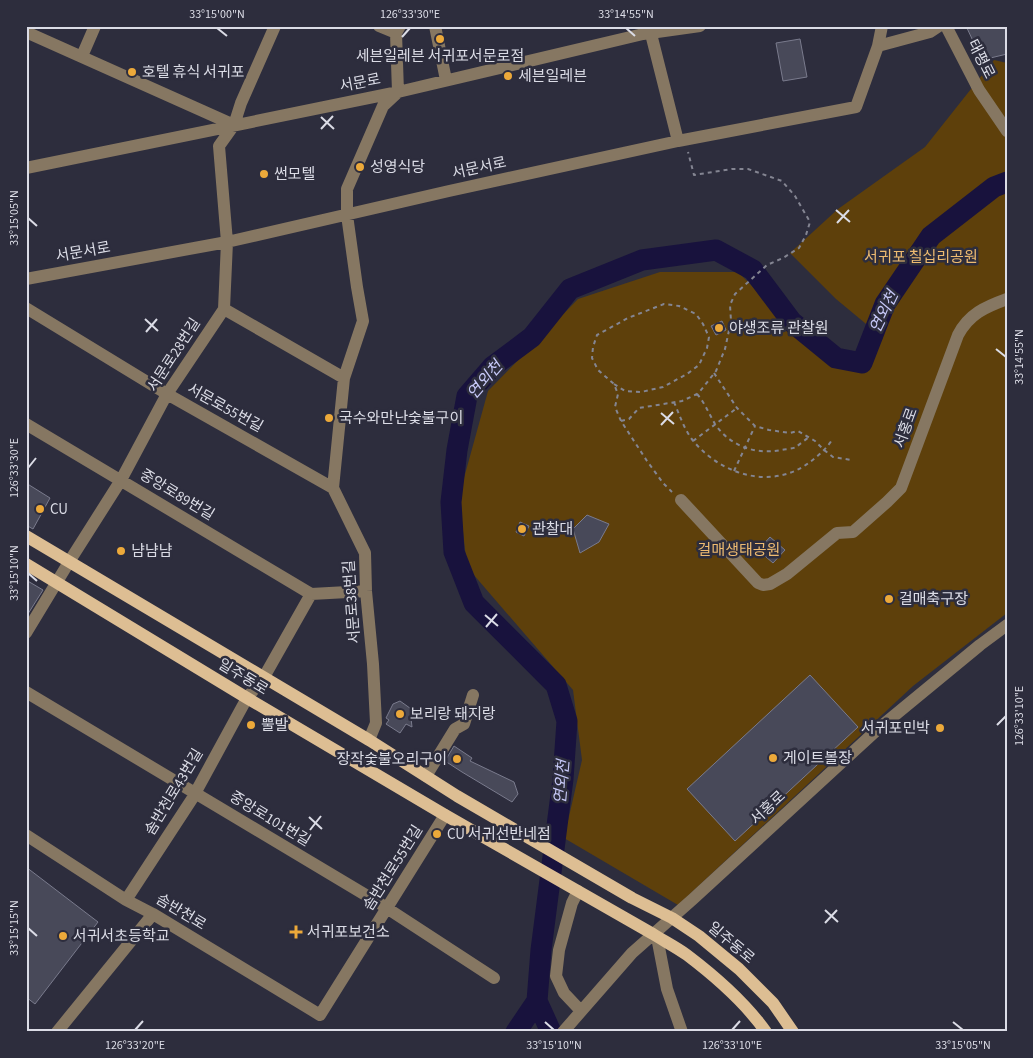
<svg xmlns="http://www.w3.org/2000/svg" width="1033" height="1058" viewBox="0 0 1033 1058" font-family="'Source Sans 3','Noto Sans KR',sans-serif">
<style>
.green{fill:#5e400b}
.lines{fill:none;stroke-linecap:round;stroke-linejoin:round}
.river{stroke:#18123d;stroke-width:21}
.building{fill:#484959;stroke:#7a7b8d}
.path{stroke:#848592;stroke-width:2;stroke-dasharray:4 4;stroke-linecap:butt}
.minor{stroke:#867762;stroke-width:12}
.major{stroke:#ddbe93;stroke-width:12}
.ticks{fill:none;stroke:#dbdce6;stroke-width:2}
.poi-dot{fill:#eca93a;stroke:#2d2d3d;stroke-width:2}
.labels{text-anchor:middle;dominant-baseline:central;stroke-width:5;stroke-linejoin:round;paint-order:stroke}
.poi-label{font-size:15px;fill:#dbdce6;stroke:#2d2d3d;text-anchor:start}
.street-label{font-size:15px;fill:#dbdce6;stroke:#2d2d3d}
.park-label{font-size:15px;fill:#eebb71;stroke:#2d2d3d}
.water-label{font-size:16px;font-style:italic;fill:#c7c9f8;stroke:#2d2d3d}
.neatline{fill:none;stroke:#dbdce6;stroke-width:2}
.ticks-label{font-size:12px;text-anchor:middle;fill:#dbdce6}
</style>
<rect width="100%" height="100%" fill="#2d2d3d"/>
<path class="green" d="M994 60 1007 63V613L913 686 678 905 564 838 582 760 573 690 467 567 459 496 488 391 578 299 660 272H738L811 345 863 370 883 338 836 299 790 253 838 209 925 147Z"/>
<g class="lines">
<path class="river" d="M537 1001 551 1032
M516 1032 537 1001 541 950 563 779 567 721 556 685 474 603 454 552 451 502 457 450 467 396 492 367 532 337 570 289 642 260 716 250 753 270 792 322 836 358 862 363 885 304 931 236 994 187 1007 182"/>
</g>
<path class="building" d="M966 26H1007V54L982 60Z
M800 39 807 77 783 81 776 43Z
M722 321 726 330 716 335 711 326Z
M26 483 50 498 33 529 26 525Z
M587 515 609 524 599 542 580 553 573 529Z
M520 522 529 526 524 536 516 532Z
M770 537 785 550 773 563 758 550Z
M26 580 43 590 26 617Z
M810 675 858 727 735 841 687 789Z
M400 701 414 711 411 718 412 727 406 724 400 733 386 724 389 720 386 718 393 704Z
M454 746 472 758 470 761 514 782 518 794 512 802 462 772 445 761Z
M26 867 98 922 35 1004 26 997Z"/>
<g class="lines">
<path class="path" d="M714 373 737 408 755 426 769 430 790 433 798 431 815 441 824 450 833 457 851 460
M614 384 625 391 641 392 663 387 687 374 699 365 707 348 709 337 703 324 696 314 679 306 664 304 628 318 597 335 593 347 592 358 598 370 614 384 618 394 615 407 621 421 647 461 663 483 672 492
M697 394C705 403 709 414 715 424 730 446 755 455 781 450 786 449 792 449 796 447 800 444 805 440 809 437
M674 402C680 416 685 432 695 443 724 476 773 490 810 462 818 456 826 449 832 440
M621 421 629 419 639 408 682 401 697 394 701 390 716 371 725 349 731 321 730 305 735 294 767 265 783 258 799 248 806 235 810 222 795 196 782 181 748 169H732L694 175 688 152
M693 441 737 408
M734 471 755 426"/>
<path class="minor" d="M379 26 396 33
M435 26 446 80
M649 26 678 141
M946 26 979 90 1007 131
M26 32 234 125
M878 46 930 32 939 26
M82 56 95 26
M26 168 398 92 643 34 700 26
M26 279 227 242 449 191 678 141 856 107 878 46 882 26
M26 308 167 394 333 488
M224 309 344 378
M26 424 311 594 264 677 247 698 192 799 126 900
M681 500 758 583 763 585 770 584 787 574 837 533 853 532 887 502 901 488 958 335C969 314 985 307 1007 299
M311 594 366 591
M26 633 69 562 121 480 167 394 224 309 227 242 219 146 234 125 241 103 275 26
M26 692 379 903 494 978
M369 740 376 723 373 664 366 591 365 553 333 488 344 378 363 321 357 287 347 215V189L383 106 398 92 396 33 400 26
M426 776 455 729 464 724 473 695
M26 835 126 900 153 914 320 1015 445 815
M578 891 572 903 559 950 556 976 564 993 581 1011
M657 937 667 989 682 1032
M57 1032 153 914
M563 1032 632 953 693 899 878 729 980 645 1007 625"/>
<path class="major" d="M26 536 369 740 457 796 632 898 672 918 699 936 739 969 773 1003 793 1032
M26 564 247 698 445 815 653 934C664 941 676 947 687 955 716 977 745 1002 766 1032"/>
</g>
<path class="ticks" d="M217 28 227 36M626 28 635 36M402 37 410 28M321 117 334 129M321 129 333 116M836 210 850 222M28 218 37 226M837 223 849 210M145 319 158 331M146 332 157 319M996 349 1006 357M661 413 674 424M661 425 673 412M28 468 36 458M28 573 37 581M485 615 498 626M486 627 497 614M997 725 1006 716M309 817 322 829M310 830 321 816M825 910 838 922M825 923 837 910M28 928 37 936M545 1022 554 1030M953 1022 963 1030M135 1030 143 1021M732 1030 740 1021"/>
<g class="poi-dot">
<circle cx="440" cy="39" r="5"/>
<circle cx="132" cy="72" r="5"/>
<circle cx="508" cy="76" r="5"/>
<circle cx="360" cy="167" r="5"/>
<circle cx="264" cy="174" r="5"/>
<circle cx="719" cy="328" r="5"/>
<circle cx="329" cy="418" r="5"/>
<circle cx="40" cy="509" r="5"/>
<circle cx="522" cy="529" r="5"/>
<circle cx="121" cy="551" r="5"/>
<circle cx="889" cy="599" r="5"/>
<circle cx="400" cy="714" r="5"/>
<circle cx="251" cy="725" r="5"/>
<circle cx="940" cy="728" r="5"/>
<circle cx="773" cy="758" r="5"/>
<circle cx="457" cy="759" r="5"/>
<circle cx="437" cy="834" r="5"/>
<path d="M293.5 924.5h5v5h5v5h-5v5h-5v-5h-5v-5h5z"/>
<circle cx="63" cy="936" r="5"/>
</g>
<g class="labels">
<g class="poi-label">
<text x="440" y="56" text-anchor="middle">세븐일레븐 서귀포서문로점</text>
<text x="142" y="72">호텔 휴식 서귀포</text>
<text x="518" y="76">세븐일레븐</text>
<text x="370" y="167">성영식당</text>
<text x="274" y="174">썬모텔</text>
<text x="729" y="328">야생조류 관찰원</text>
<text x="339" y="418">국수와만난숯불구이</text>
<text x="50" y="509">CU</text>
<text x="532" y="529">관찰대</text>
<text x="131" y="551">냠냠냠</text>
<text x="899" y="599">걸매축구장</text>
<text x="410" y="714">보리랑 돼지랑</text>
<text x="261" y="725">뿔발</text>
<text x="930" y="728" text-anchor="end">서귀포민박</text>
<text x="783" y="758">게이트볼장</text>
<text x="447" y="759" text-anchor="end">장작숯불오리구이</text>
<text x="447" y="834">CU 서귀선반네점</text>
<text x="307" y="932">서귀포보건소</text>
<text x="73" y="936">서귀서초등학교</text>
</g>
<g class="street-label">
<text transform="translate(981 59) rotate(63)">태평로</text>
<text transform="translate(360 83) rotate(-11)">서문로</text>
<text transform="translate(479 168) rotate(-12)">서문서로</text>
<text transform="translate(83 252) rotate(-10)">서문서로</text>
<text transform="translate(174 355) rotate(-57)">서문로28번길</text>
<text transform="translate(225 408) rotate(29)">서문로55번길</text>
<text transform="translate(906 428) rotate(-70)">서홍로</text>
<text transform="translate(177 495) rotate(31)">중앙로89번길</text>
<text transform="translate(352 602) rotate(-94)">서문로38번길</text>
<text transform="translate(243 677) rotate(31)">일주동로</text>
<text transform="translate(174 792) rotate(-59)">솜반천로43번길</text>
<text transform="translate(768 808) rotate(-43)">서홍로</text>
<text transform="translate(270 819) rotate(31)">중앙로101번길</text>
<text transform="translate(393 868) rotate(-58)">솜반천로55번길</text>
<text transform="translate(181 912) rotate(31)">솜반천로</text>
<text transform="translate(731 943) rotate(40)">일주동로</text>
</g>
<g class="park-label">
<text x="921" y="257">서귀포 칠십리공원</text>
<text x="739" y="550">걸매생태공원</text>
</g>
<g class="water-label">
<text transform="translate(884 312) rotate(-64)">연외천</text>
<text transform="translate(485 380) rotate(-49)">연외천</text>
<text transform="translate(562 782) rotate(-85)">연외천</text>
</g>
</g>
<rect width="1033" height="1058" fill="none" stroke="#2d2d3d" stroke-width="55"/>
<rect x="28" y="28" width="978" height="1002" class="neatline"/>
<g class="ticks-label">
<text x="217" y="18">33°15'00"N</text>
<text x="410" y="18">126°33'30"E</text>
<text x="626" y="18">33°14'55"N</text>
<text transform="translate(14 218) rotate(-90)" y="4">33°15'05"N</text>
<text transform="translate(1019 357) rotate(-90)" y="4">33°14'55"N</text>
<text transform="translate(14 468) rotate(-90)" y="4">126°33'30"E</text>
<text transform="translate(14 573) rotate(-90)" y="4">33°15'10"N</text>
<text transform="translate(1019 716) rotate(-90)" y="4">126°33'10"E</text>
<text transform="translate(14 928) rotate(-90)" y="4">33°15'15"N</text>
<text x="135" y="1049">126°33'20"E</text>
<text x="554" y="1049">33°15'10"N</text>
<text x="732" y="1049">126°33'10"E</text>
<text x="963" y="1049">33°15'05"N</text>
</g>
</svg>
